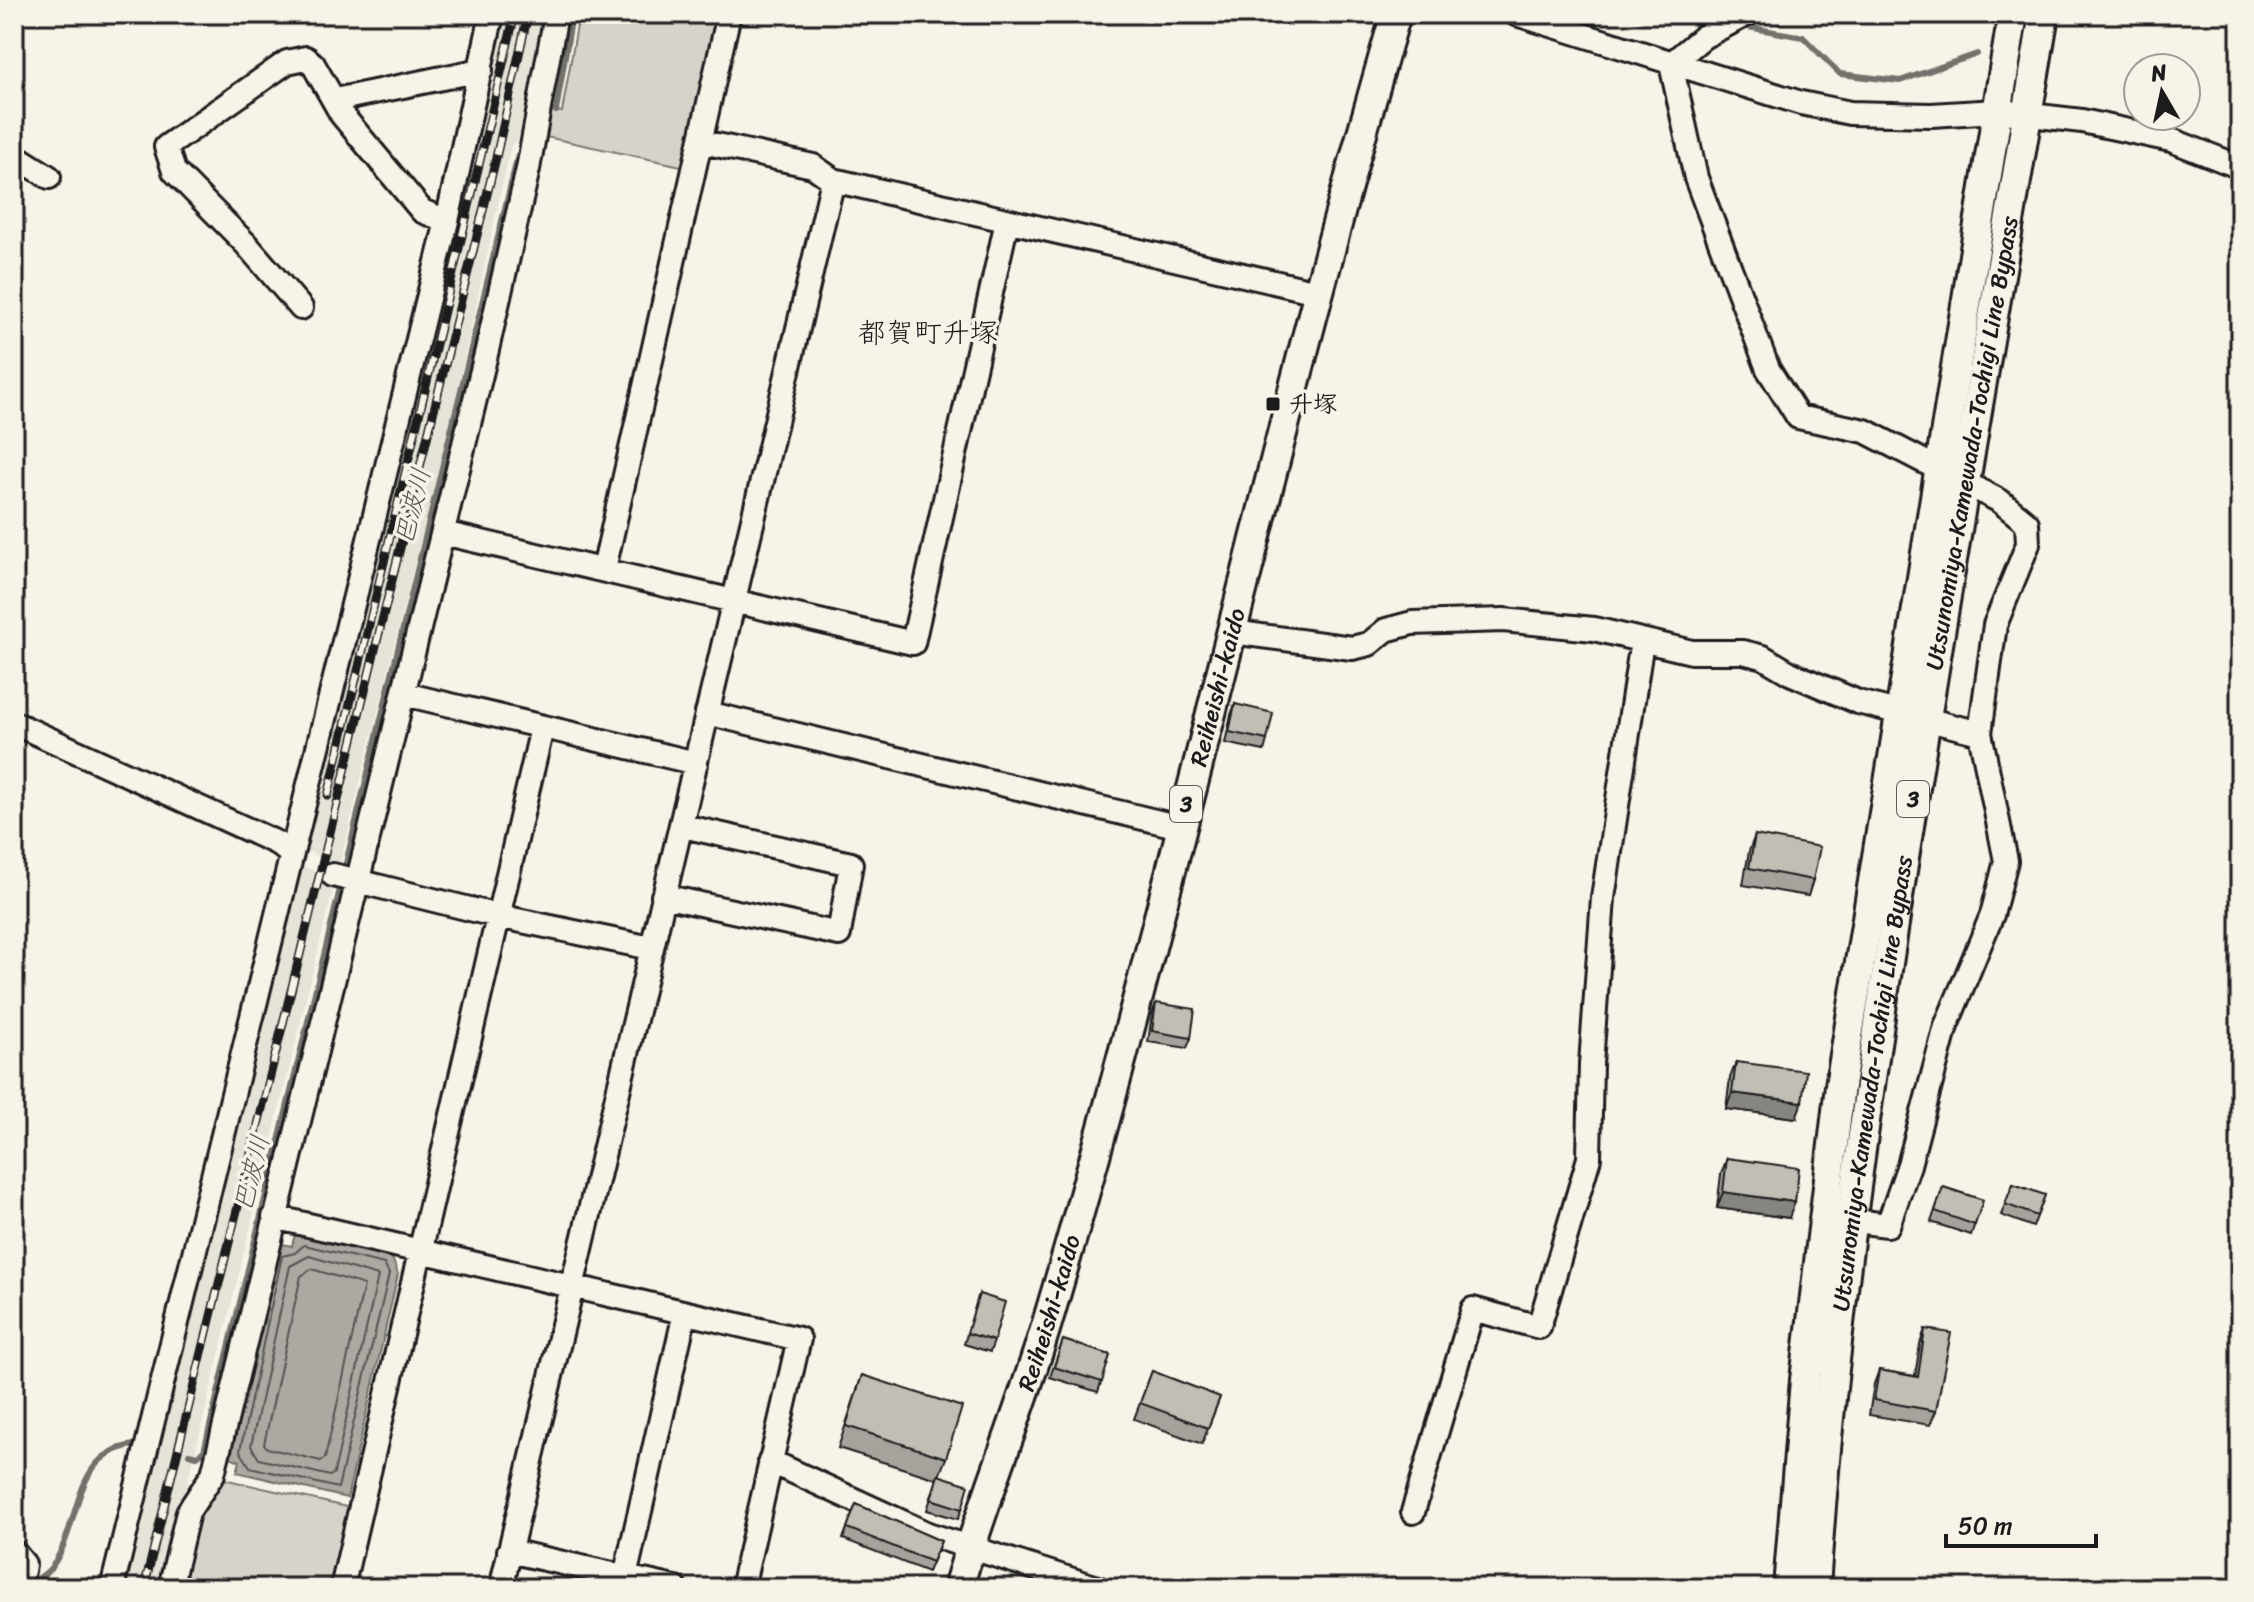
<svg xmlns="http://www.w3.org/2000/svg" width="2254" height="1602" viewBox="0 0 2254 1602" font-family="Sriracha,'Klee One',sans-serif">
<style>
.built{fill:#e6e3d9}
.green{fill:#d7d3cb;stroke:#7a7874;stroke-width:2}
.water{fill:#aca9a2;stroke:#72716c;stroke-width:2}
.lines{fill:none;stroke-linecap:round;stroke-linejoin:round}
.shore{stroke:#565452;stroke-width:2}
.stream{stroke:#72716c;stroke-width:6}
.minor-casing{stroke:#1c1c1c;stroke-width:28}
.major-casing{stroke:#1c1c1c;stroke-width:34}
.minor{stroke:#f7f3e8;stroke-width:22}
.major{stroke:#f7f3e8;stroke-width:28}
.rail-casing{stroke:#1c1c1c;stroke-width:9}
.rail{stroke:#f7f3e8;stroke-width:6;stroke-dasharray:18;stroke-linecap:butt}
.wall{fill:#a5a39c;stroke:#1c1c1c;stroke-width:2}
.shaded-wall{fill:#86857f;stroke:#1c1c1c;stroke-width:2}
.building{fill:#c0beb5;stroke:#1c1c1c;stroke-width:2}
.poi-dot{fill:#1c1c1c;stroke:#f7f3e8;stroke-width:3}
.labels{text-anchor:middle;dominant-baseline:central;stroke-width:7;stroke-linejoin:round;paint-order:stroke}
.shield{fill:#f7f3e8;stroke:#5e5c59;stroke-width:2}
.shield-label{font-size:22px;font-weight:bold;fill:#1c1c1c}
.poi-label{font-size:24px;font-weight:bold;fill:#1c1c1c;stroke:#f7f3e8;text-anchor:start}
.street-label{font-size:24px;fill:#1c1c1c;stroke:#f7f3e8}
.water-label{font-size:26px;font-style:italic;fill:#565452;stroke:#f7f3e8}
.quarter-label{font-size:28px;fill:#1c1c1c;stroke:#f7f3e8}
</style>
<rect width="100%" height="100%" fill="#f7f3e8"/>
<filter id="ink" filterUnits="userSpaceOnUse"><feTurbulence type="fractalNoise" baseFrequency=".0125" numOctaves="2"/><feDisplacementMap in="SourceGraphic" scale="16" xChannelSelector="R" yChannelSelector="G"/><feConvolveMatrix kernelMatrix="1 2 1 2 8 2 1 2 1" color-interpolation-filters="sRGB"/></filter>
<g filter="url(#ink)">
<path class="built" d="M502 14H545L526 131 511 146 450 423 339 867 301 848Z
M299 864 327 876 334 885 197 1445 160 1588H121Z"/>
<path class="green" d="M579 14H717L686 167 546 137 550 110 562 112Z
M219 1478 351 1508 333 1588H180L197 1519Z"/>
<path class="water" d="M295 1234 392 1258 398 1274 347 1498 237 1472 240 1461 230 1457 277 1243 292 1246Z"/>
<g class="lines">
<path class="shore" d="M304 1245 384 1264 389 1274 338 1488 250 1467 240 1451 282 1256 295 1253Z
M309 1256 378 1276 334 1473 330 1476 259 1459 251 1446 290 1266Z
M312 1269 364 1285 325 1458 321 1461 267 1448 264 1444 301 1276Z"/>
<path class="stream" d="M1677 14 1719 22
M1742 26 1803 37 1840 74 1900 81 1977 54
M556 111 572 14
M345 867 518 155
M189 1454 197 1456 204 1451 340 889
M24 1588C33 1581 47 1575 53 1565 82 1522 72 1453 134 1445"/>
<defs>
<path id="minor" d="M1516 14 1801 103 1850 113 1931 115 1997 111 2082 121 2171 140 2240 167
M1671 64 1696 178 1768 369 1798 417 1865 431 2000 501 2027 523 2028 544 1995 625 1980 733 2006 861 1992 915 1946 1026 1909 1165 1888 1225 1837 1219
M1671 64 1703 37 1747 14
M335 100 481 70
M703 142 813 166 833 180 1317 292
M14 155 49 177
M301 308 246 244 174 171 166 147 287 62 306 58 313 64 342 115 422 211 447 221
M443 533 913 643 1007 221
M604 569 729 14
M1232 632 1352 648 1369 644 1386 630 1412 623 1503 620 1594 629 1692 652H1743L1763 657 1790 673 1858 702 1980 733
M404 694 696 763
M707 713 1180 827
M14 723 277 843 291 854
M333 875 498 916 651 948
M663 896 839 934 851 864 683 826
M274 1217 799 1339 742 1588
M770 1461 928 1534 1098 1588
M1413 1512 1473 1309 1539 1327 1589 1158 1591 1064 1603 898 1642 641
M509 1551 675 1588
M14 1552 24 1564 23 1571 14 1578
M625 1577 685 1313
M112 1588 447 221 492 14
M170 1588 188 1512 213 1474 487 350 528 169 556 14
M342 1588 542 728
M501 1588 833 180"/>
<g id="major">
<path id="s1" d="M958 1588C984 1498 1020 1413 1047 1323 1176 890 1269 448 1396 14"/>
<path d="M1788 1588 1805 1380 1840 1086 2013 14"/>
<path id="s2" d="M1815 1588C1829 1370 1859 1153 1892 937 1938 629 1993 322 2044 14"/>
</g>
</defs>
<use href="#minor" class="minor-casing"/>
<use href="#major" class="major-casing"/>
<use href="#minor" class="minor"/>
<use href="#major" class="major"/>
<defs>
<path id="rail" d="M328 796 515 14
M144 1588 495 162 528 14"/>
</defs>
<use href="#rail" class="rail-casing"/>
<use href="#rail" class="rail"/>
</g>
<path class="wall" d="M1235 704 1267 740 1264 751 1225 743 1231 715Z
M1755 835 1813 880 1808 896 1743 885 1749 851Z
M1156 1003 1191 1038 1187 1048 1148 1042 1152 1014Z
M1736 1062 1796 1118 1726 1109 1730 1078Z
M1727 1158 1789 1218 1717 1208 1721 1174Z
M2013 1184 2045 1195 2033 1227 2001 1215Z
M1943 1187 1983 1200 1971 1235 1931 1222Z
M979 1294 994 1341 990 1352 964 1344Z
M1925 1329 1936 1411 1930 1425 1869 1415 1874 1384 1879 1370 1915 1376 1920 1344Z
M1063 1340 1110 1355 1098 1392 1050 1377Z
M1152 1371 1220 1397 1202 1444 1134 1419Z
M862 1375 946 1458 939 1476 962 1509 958 1519 927 1510 937 1479 838 1448Z
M856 1504 941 1541 928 1572 843 1539Z"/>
<path class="shaded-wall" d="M1732 1093 1802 1102 1796 1118 1726 1109Z
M1723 1192 1795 1202 1789 1218 1717 1208Z"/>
<path class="building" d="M1235 704 1273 713 1267 740 1229 732Z
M1755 835 1820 847 1813 880 1749 868Z
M1156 1003 1195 1009 1191 1038 1152 1031Z
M1736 1062 1806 1071 1802 1102 1732 1093Z
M1727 1158 1799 1168 1795 1202 1723 1192Z
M2013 1184 2045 1195 2037 1216 2005 1204Z
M1943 1187 1983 1200 1975 1225 1935 1211Z
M979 1294 1005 1302 994 1341 967 1333Z
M1925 1329 1951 1333 1936 1411 1874 1400 1879 1370 1918 1377Z
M1063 1340 1110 1355 1102 1382 1054 1367Z
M1152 1371 1220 1397 1208 1428 1140 1403Z
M862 1375 962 1407 946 1458 846 1426Z
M938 1475 969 1485 962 1509 931 1499Z
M856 1504 941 1541 932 1562 847 1528Z"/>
</g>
<rect class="poi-dot" x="1265" y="396" width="16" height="16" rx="4"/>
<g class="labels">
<g class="shield">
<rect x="1897" y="781" width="32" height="36" rx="6"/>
<rect x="1170" y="786" width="32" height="36" rx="6"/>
</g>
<g class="shield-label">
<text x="1913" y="799">3</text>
<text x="1186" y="804">3</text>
</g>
<g class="poi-label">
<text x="1289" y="404">升塚</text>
</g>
<g class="street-label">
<text stroke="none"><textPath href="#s2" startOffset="1156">Utsunomiya-Kamewada-Tochigi Line Bypass</textPath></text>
<text stroke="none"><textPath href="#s1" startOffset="938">Reiheishi-kaido</textPath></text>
<text stroke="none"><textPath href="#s2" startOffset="508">Utsunomiya-Kamewada-Tochigi Line Bypass</textPath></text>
<text stroke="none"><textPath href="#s1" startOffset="290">Reiheishi-kaido</textPath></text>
</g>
<g class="water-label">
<text transform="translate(412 506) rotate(-76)">巴波川</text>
<text transform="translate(251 1173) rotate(-76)">巴波川</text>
</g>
<g class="quarter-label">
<text x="928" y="332">都賀町升塚</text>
</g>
</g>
<rect width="2254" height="1602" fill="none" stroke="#f7f3e8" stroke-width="48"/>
<rect x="24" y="24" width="2206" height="1554" fill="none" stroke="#1c1c1c" stroke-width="3" filter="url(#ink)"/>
<g transform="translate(2162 92) rotate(351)"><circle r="38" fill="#f7f3e8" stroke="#9f9d96" stroke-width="2"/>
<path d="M0-6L14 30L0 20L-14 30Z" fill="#1c1c1c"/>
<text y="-12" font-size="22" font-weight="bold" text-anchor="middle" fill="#1c1c1c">N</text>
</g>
<path d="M1946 1534v12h150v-12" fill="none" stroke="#1c1c1c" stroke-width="4"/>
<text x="1958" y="1534" font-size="24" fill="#1c1c1c" stroke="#f7f3e8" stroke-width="6" paint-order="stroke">50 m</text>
</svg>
